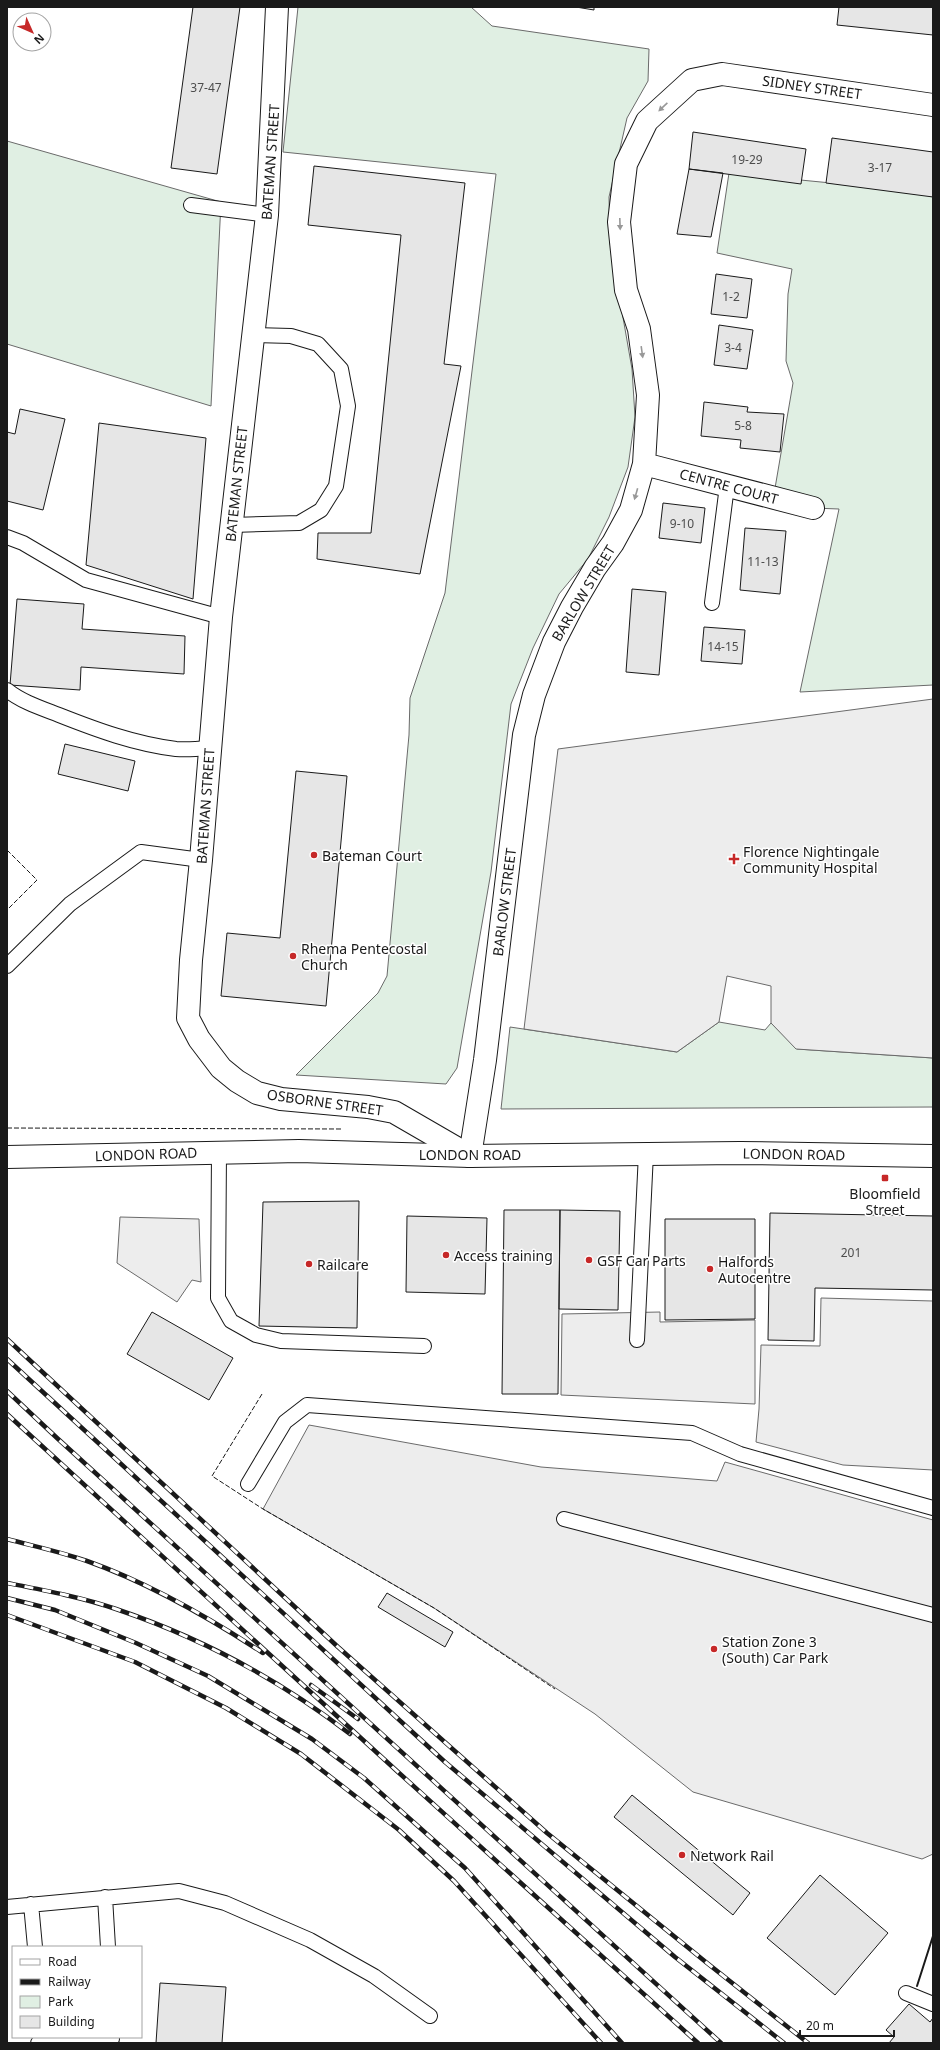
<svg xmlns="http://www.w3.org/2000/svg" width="940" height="2050" viewBox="0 0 940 2050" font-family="'Noto Sans',sans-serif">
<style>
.green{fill:#e0efe3;stroke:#6a6a6a}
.parking{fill:#ededed;stroke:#6a6a6a}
.building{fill:#e6e6e6;stroke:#1a1a1a}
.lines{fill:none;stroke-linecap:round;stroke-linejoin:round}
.lane-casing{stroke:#1a1a1a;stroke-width:16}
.street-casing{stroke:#1a1a1a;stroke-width:24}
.secondary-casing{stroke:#1a1a1a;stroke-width:24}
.primary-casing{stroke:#1a1a1a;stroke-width:24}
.lane{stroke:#fff;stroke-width:14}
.street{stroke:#fff;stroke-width:22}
.secondary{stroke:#fff;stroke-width:22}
.primary{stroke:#fff;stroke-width:22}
.rail-casing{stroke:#1a1a1a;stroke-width:4.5}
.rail{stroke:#fff;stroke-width:3;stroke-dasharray:9;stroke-linecap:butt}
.fence{stroke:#1a1a1a;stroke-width:1;stroke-dasharray:5 2;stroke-linecap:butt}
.wall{stroke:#1a1a1a;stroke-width:2}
.oneway{fill:#989898}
.poi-dot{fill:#c62828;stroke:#fff;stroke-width:1.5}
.labels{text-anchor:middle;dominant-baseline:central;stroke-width:3;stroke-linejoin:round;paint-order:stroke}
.number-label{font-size:12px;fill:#4d4d4d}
.street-label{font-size:14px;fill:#1a1a1a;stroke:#fff}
.poi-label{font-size:14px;fill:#1a1a1a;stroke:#fff;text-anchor:start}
</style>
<rect width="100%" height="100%" fill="#fff"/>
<path class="green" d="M298 7H471L492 26 649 49 648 81 627 118 609 197 610 243 632 369 635 417 628 467 609 517 588 559 559 594 533 648 511 704 491 872 457 1068 446 1084 296 1075 378 993 387 976 409 735 410 698 445 593 496 174 283 152Z
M7 141 221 202 211 406 7 344Z
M729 173 933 193V685L800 692 839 509 813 508 774 494 793 383 786 361 788 294 792 269 717 253Z
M719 1022 765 1030 771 1023 797 1049 933 1058V1107L501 1109 510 1027 677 1052Z"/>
<path class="parking" d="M933 699V1058L796 1049 771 1023V986L727 976 719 1022 677 1052 524 1029 558 749Z
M120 1217 199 1219 201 1282 192 1280 177 1302 117 1263Z
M821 1298 933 1301V1470L843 1465 756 1442 759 1409 761 1345 820 1346Z
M660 1312V1322L755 1320V1404L561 1395 562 1314Z
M309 1425 541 1467 717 1481 725 1462 933 1520V1854L922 1859 693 1792 595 1714 434 1608 263 1509Z"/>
<path class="building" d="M193 7H240L217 174 171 168Z
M576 7H594V10Z
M839 7H933V35L837 25Z
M693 132 806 149 801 184 689 169Z
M832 138 933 152V197L826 183Z
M314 166 465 183 444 364 461 366 420 574 317 559 318 533H371L401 235 308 225Z
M689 169 723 173 711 237 677 234Z
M716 274 752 279 747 318 711 314Z
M719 325 753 330 747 369 714 365Z
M704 402 748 407 747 412 784 414 780 452 740 448 741 440 701 436Z
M20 409 65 419 43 510 7 501V432L15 434Z
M99 423 206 438 193 599 86 565Z
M663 503 705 508 701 543 659 538Z
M745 528 786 531 780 594 740 590Z
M632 589 666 592 659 675 626 672Z
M17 599 84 604 82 629 185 636 184 674 81 667 80 690 10 685Z
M704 627 745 630 742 664 701 661Z
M65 744 135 761 128 791 58 774Z
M296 771 347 776 326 1006 221 996 227 933 280 938Z
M359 1201 357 1328 259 1326 263 1202Z
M504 1210H560L558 1394H502Z
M560 1210 620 1211 618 1310 559 1309Z
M770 1213 933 1216V1290L815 1288 814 1341 768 1340Z
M407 1216 487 1218 485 1294 406 1292Z
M665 1219H755V1319L665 1320Z
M152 1312 233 1358 209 1400 127 1354Z
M387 1593 453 1632 445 1647 378 1607Z
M632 1795 750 1893 733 1915 614 1817Z
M820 1875 888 1933 835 1995 767 1938Z
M160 1983 226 1987 222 2043H156Z
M909 2004 930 2022 933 2018V2043H889L894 2037 886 2030Z"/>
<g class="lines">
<defs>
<path id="lane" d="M191 205 267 215
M232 525 299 523 321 510 336 486 348 406 341 369 318 344 291 336 253 335
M7 537 23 543 86 580 221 617
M712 603 727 486
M7 690C22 702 41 708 59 715 97 730 135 744 176 749 187 750 198 749 209 748
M7 966 70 904 141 852 201 860
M219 1151 218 1298 231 1321 256 1335 281 1341 424 1346
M637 1340 646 1153
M248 1484 285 1422 307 1405 692 1433 740 1454 933 1508
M564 1519 933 1615
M105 1897 108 1947
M31 1904 35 1947
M7 1907 179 1891 225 1903 310 1940 374 1976 430 2016
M906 1993 933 2004
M38 2043 112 2039"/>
<path id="street" d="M644 464 813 508
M470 1156 485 1060 524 735 534 695 554 642 572 607 595 568 613 543 631 510 644 464 648 395 639 329 626 290 619 222 626 164 647 121 692 80 722 74 933 105"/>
<path id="secondary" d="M277 7 267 215 221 617 201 860 191 960 188 1018 199 1039 221 1068 237 1081 257 1093 281 1099 368 1107 394 1112 470 1156"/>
<path id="primary" d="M7 1157 299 1151 470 1156 740 1153 933 1156"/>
</defs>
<use href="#lane" class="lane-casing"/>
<use href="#street" class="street-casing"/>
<use href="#secondary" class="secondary-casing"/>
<use href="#primary" class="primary-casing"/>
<use href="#lane" class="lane"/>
<use href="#street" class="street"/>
<use href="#secondary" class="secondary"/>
<use href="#primary" class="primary"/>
<defs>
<path id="rail" d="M7 1339 338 1647 547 1833 707 1963 808 2043
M7 1359 445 1762 675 1957 784 2043
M7 1391 57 1438 721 2043
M7 1414 398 1772 698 2043
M7 1539C33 1546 61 1552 87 1561 149 1583 208 1617 263 1653
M7 1583C43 1590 81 1597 116 1609 199 1637 280 1680 350 1734
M7 1598 55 1610 136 1643 208 1676 312 1739 364 1778 465 1868 622 2043
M7 1615 135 1662 226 1708 301 1754 399 1830 454 1881 601 2043
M311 1685 358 1719"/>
</defs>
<use href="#rail" class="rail-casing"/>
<use href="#rail" class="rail"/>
<path class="fence" d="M7 850 37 880 7 910
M7 1128 342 1129
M262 1394 212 1476 263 1509 434 1608 555 1689"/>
<path class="wall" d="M917 1986 933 1936"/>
</g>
<defs><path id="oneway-solid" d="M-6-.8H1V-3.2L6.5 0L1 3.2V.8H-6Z"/></defs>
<g class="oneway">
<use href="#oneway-solid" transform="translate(663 107) rotate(137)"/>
<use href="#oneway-solid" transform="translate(620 224) rotate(88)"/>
<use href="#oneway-solid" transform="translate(642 352) rotate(82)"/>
<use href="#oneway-solid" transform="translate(636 494) rotate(106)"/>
</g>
<g class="poi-dot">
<circle cx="314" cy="855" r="4"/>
<path d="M732 853h4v4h4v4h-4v4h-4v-4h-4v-4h4z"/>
<circle cx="293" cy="956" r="4"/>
<rect x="881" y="1174" width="8" height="8" rx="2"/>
<circle cx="446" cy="1255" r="4"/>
<circle cx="589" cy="1260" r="4"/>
<circle cx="309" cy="1264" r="4"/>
<circle cx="710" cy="1269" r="4"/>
<circle cx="714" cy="1649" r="4"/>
<circle cx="682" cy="1855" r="4"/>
</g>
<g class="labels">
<g class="number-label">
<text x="206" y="87">37-47</text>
<text x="747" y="159">19-29</text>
<text x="880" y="167">3-17</text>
<text x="731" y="296">1-2</text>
<text x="733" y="347">3-4</text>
<text x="743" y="425">5-8</text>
<text x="682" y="523">9-10</text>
<text x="763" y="561">11-13</text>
<text x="723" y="646">14-15</text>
<text x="851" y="1252">201</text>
</g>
<g class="street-label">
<text transform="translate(812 87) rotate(8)">SIDNEY STREET</text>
<text transform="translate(270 162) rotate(-86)">BATEMAN STREET</text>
<text transform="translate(236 484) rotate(-84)">BATEMAN STREET</text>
<text transform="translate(729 486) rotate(15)">CENTRE COURT</text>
<text transform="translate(583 593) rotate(-59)">BARLOW STREET</text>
<text transform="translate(205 806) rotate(-86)">BATEMAN STREET</text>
<text transform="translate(504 902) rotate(-83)">BARLOW STREET</text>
<text transform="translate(325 1102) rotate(8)">OSBORNE STREET</text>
<text transform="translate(146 1154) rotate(-2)">LONDON ROAD</text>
<text x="470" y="1154">LONDON ROAD</text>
<text transform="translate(794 1154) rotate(1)">LONDON ROAD</text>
</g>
<g class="poi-label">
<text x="743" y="851">Florence Nightingale<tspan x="743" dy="16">Community Hospital</tspan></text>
<text x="322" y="855">Bateman Court</text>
<text x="301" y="948">Rhema Pentecostal<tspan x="301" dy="16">Church</tspan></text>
<text x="885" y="1193" text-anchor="middle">Bloomfield<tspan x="885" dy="16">Street</tspan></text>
<text x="454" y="1255">Access training</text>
<text x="597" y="1260">GSF Car Parts</text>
<text x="718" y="1261">Halfords<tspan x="718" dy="16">Autocentre</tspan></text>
<text x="317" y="1264">Railcare</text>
<text x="722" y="1641">Station Zone 3<tspan x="722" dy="16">(South) Car Park</tspan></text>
<text x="690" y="1855">Network Rail</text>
</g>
</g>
<rect width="940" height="2050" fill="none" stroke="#1a1a1a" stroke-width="16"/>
<rect x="12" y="1946" width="130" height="92" fill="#ffffff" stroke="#a3a3a3"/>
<rect x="20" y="1959" width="20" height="6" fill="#ffffff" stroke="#a3a3a3"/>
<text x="48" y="1966" font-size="12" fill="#1a1a1a">Road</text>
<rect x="20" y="1979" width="20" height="6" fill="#1a1a1a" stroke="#a3a3a3"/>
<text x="48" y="1986" font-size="12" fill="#1a1a1a">Railway</text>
<rect x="20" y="1996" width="20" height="12" fill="#e0efe3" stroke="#a3a3a3"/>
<text x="48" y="2006" font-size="12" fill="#1a1a1a">Park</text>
<rect x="20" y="2016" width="20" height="12" fill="#e6e6e6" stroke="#a3a3a3"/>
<text x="48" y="2026" font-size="12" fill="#1a1a1a">Building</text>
<g transform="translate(32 32) rotate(135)"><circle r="19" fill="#ffffff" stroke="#a3a3a3"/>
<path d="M0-3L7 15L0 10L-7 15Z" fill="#c62828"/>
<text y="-6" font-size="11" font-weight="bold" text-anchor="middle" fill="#1a1a1a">N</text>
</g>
<path d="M800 2030v6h94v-6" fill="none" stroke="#1a1a1a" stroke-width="2"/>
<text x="806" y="2030" font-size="12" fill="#1a1a1a" stroke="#ffffff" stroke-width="3" paint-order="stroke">20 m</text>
</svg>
